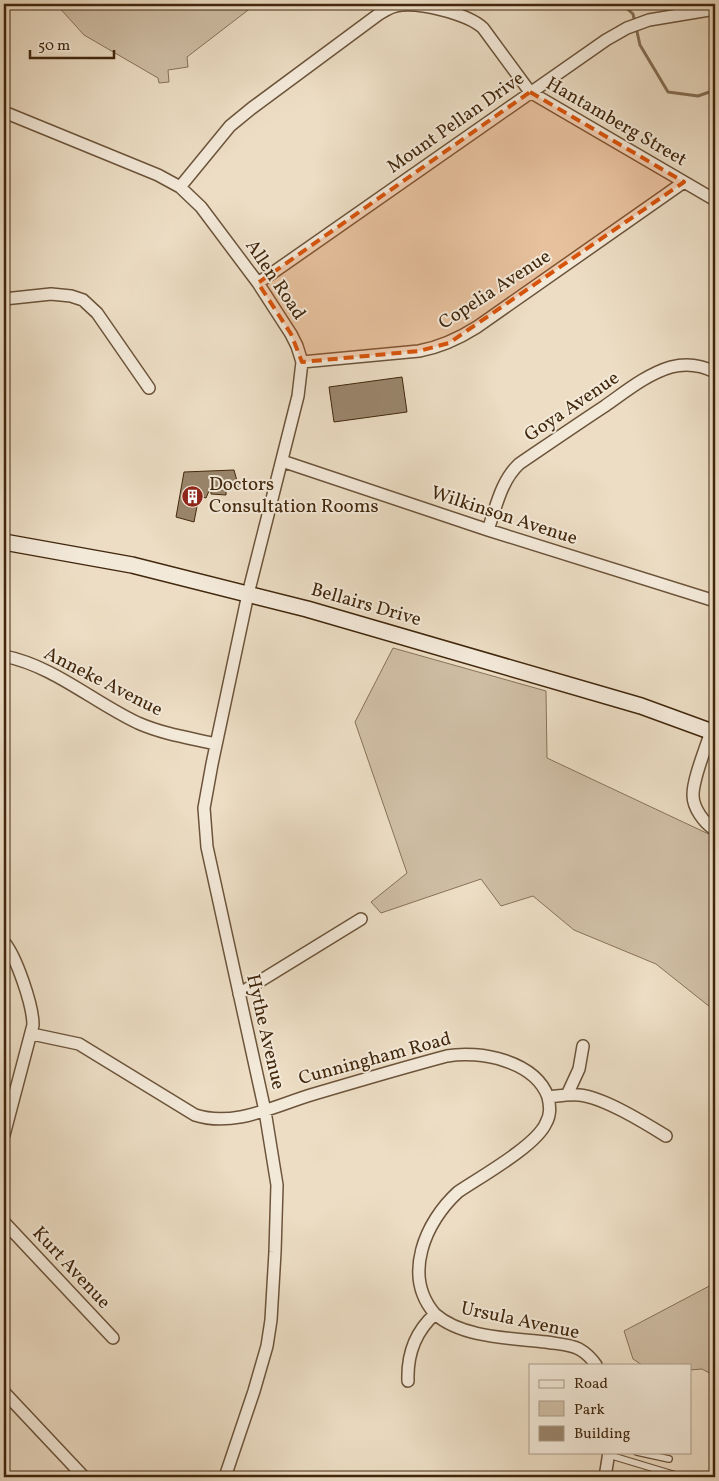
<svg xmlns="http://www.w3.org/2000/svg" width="719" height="1481" viewBox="0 0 719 1481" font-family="Vollkorn,serif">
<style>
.green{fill:#cfbea5;stroke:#887258}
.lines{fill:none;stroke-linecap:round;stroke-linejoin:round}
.stream{stroke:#856f55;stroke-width:3}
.building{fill:#9a866c;stroke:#41270c}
.lane-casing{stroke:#6c543a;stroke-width:8}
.street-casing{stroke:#6c543a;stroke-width:14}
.secondary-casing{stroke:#41270c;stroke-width:18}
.lane{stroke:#f3e9d9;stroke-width:5.5}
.street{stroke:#f3e9d9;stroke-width:11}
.secondary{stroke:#f3e9d9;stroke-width:15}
.marked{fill:#d7540c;fill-opacity:0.2;stroke:#d7540c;stroke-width:4;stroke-dasharray:10 6;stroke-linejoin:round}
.labels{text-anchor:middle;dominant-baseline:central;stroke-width:4;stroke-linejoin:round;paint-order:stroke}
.street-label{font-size:19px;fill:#41270c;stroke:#f3e9d9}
.poi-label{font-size:19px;fill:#41270c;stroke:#f3e9d9;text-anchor:start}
</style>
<rect width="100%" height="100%" fill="#ecddc4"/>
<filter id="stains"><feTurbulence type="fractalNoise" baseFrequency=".004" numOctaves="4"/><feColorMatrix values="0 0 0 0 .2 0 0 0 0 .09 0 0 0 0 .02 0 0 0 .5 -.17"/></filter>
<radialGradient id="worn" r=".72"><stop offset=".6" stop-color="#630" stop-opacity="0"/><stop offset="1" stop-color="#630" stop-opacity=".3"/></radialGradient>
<path class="green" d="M56 4H256L187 57 188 67 168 70 169 82 159 83 158 78 84 35Z
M393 648 546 691 547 758 715 837V1011L656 964 574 930 533 896 501 906 481 879 381 913 371 902 407 873 355 722Z
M715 1283V1376L702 1369 690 1370V1365H642L633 1359 624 1331Z"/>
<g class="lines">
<path class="stream" d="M622 4 633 14 640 45 668 92 698 96 715 90"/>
</g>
<path class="building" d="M402 377 407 412 334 422 329 387Z
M234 470 239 488 226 489V495L211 494V492L209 491 206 498 199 496 194 522 176 517 184 472Z"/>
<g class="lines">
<defs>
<path id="lane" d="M637 1452 669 1459
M609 1455 682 1477"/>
<path id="street" d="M4 112 158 175 180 187 201 207 258 283 291 334 297 346 302 362 298 396 248 594 212 764 204 808 207 847 265 1111 277 1185 275 1252 271 1320 267 1346 254 1391 225 1477
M180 187 230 126 252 108 379 14C384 11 390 7 396 6 418 1 468 14 483 28L530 92 715 200
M258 283 606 40 627 28 649 20 715 9
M4 299 51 294 71 296 83 300 97 313 149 388
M302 362 419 351C441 347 458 339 477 327L684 182
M282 461 488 530 715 601
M488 530C496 507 501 481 519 464 547 445 576 425 605 406 625 392 647 374 671 367 686 363 701 365 715 372
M4 656C54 666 93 702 138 723 163 734 190 738 216 744
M711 731C706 748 693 778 693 795 693 808 704 823 715 830
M4 942C16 956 33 1005 33 1025L4 1135
M239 994 361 919
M32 1034 79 1044 195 1115C235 1128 276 1105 314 1094 358 1081 402 1068 447 1056 480 1050 535 1061 548 1097 559 1096 569 1094 579 1095 603 1097 645 1123 666 1136
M567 1095 579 1069 583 1046
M4 1222 113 1338
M435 1314C462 1338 511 1338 546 1342 557 1344 569 1344 579 1349 586 1353 592 1359 596 1365
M408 1381C407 1354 415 1332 435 1314 402 1276 425 1222 458 1192 480 1177 536 1146 546 1123 551 1114 550 1106 548 1097
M4 1392 84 1477
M605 1477 609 1452"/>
<path id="secondary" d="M4 542 132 565 307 609 641 706 715 733"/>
</defs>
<use href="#lane" class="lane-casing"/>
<use href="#street" class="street-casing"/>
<use href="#secondary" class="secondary-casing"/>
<use href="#lane" class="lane"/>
<use href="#street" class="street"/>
<use href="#secondary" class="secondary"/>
</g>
<path class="marked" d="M530 92 684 182 449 343 419 351 302 362 291 334 258 283Z"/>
<defs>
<symbol id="building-disc" viewBox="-11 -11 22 22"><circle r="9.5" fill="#8f2418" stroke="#f3e9d9"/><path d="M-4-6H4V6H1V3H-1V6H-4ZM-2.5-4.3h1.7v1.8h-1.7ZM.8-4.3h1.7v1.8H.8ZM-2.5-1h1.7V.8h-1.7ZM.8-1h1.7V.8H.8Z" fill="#fff"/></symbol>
</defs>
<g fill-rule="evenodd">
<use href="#building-disc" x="180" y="484" width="25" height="25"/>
</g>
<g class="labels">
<g class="street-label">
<text transform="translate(616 122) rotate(30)">Hantamberg Street</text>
<text transform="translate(456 123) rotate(-35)">Mount Pellan Drive</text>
<text transform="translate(275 280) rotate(56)">Allen Road</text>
<text transform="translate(495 290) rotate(-33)">Copelia Avenue</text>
<text transform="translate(572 407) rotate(-34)">Goya Avenue</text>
<text transform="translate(504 516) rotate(18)">Wilkinson Avenue</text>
<text transform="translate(366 605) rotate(16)">Bellairs Drive</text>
<text transform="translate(103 682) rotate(27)">Anneke Avenue</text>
<text transform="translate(265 1032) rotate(77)">Hythe Avenue</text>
<text transform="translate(375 1059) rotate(-15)">Cunningham Road</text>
<text transform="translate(71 1268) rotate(47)">Kurt Avenue</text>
<text transform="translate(520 1321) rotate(12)">Ursula Avenue</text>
</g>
<g class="poi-label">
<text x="209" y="485">Doctors<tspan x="209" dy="22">Consultation Rooms</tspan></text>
</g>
</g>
<rect width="719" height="1481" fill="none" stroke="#ecddc4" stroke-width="20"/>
<rect x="5" y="5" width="709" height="1471" fill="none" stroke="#41270c" stroke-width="2.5"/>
<rect x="10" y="10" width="699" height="1461" fill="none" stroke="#41270c"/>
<rect x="529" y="1364" width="162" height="90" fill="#f3e9d9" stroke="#ac9b87"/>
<rect x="539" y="1380" width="25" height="8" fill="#f3e9d9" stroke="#ac9b87"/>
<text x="574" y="1388" font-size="15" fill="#41270c">Road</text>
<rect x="539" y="1401" width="25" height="15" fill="#cfbea5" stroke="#ac9b87"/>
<text x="574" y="1414" font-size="15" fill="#41270c">Park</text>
<rect x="539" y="1426" width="25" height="15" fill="#9a866c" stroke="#ac9b87"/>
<text x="574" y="1438" font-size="15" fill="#41270c">Building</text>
<path d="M30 50v8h84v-8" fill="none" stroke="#41270c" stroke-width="2.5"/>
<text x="38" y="50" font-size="15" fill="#41270c" stroke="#f3e9d9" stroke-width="4" paint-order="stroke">50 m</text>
<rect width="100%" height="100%" filter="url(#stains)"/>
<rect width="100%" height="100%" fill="url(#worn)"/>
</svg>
